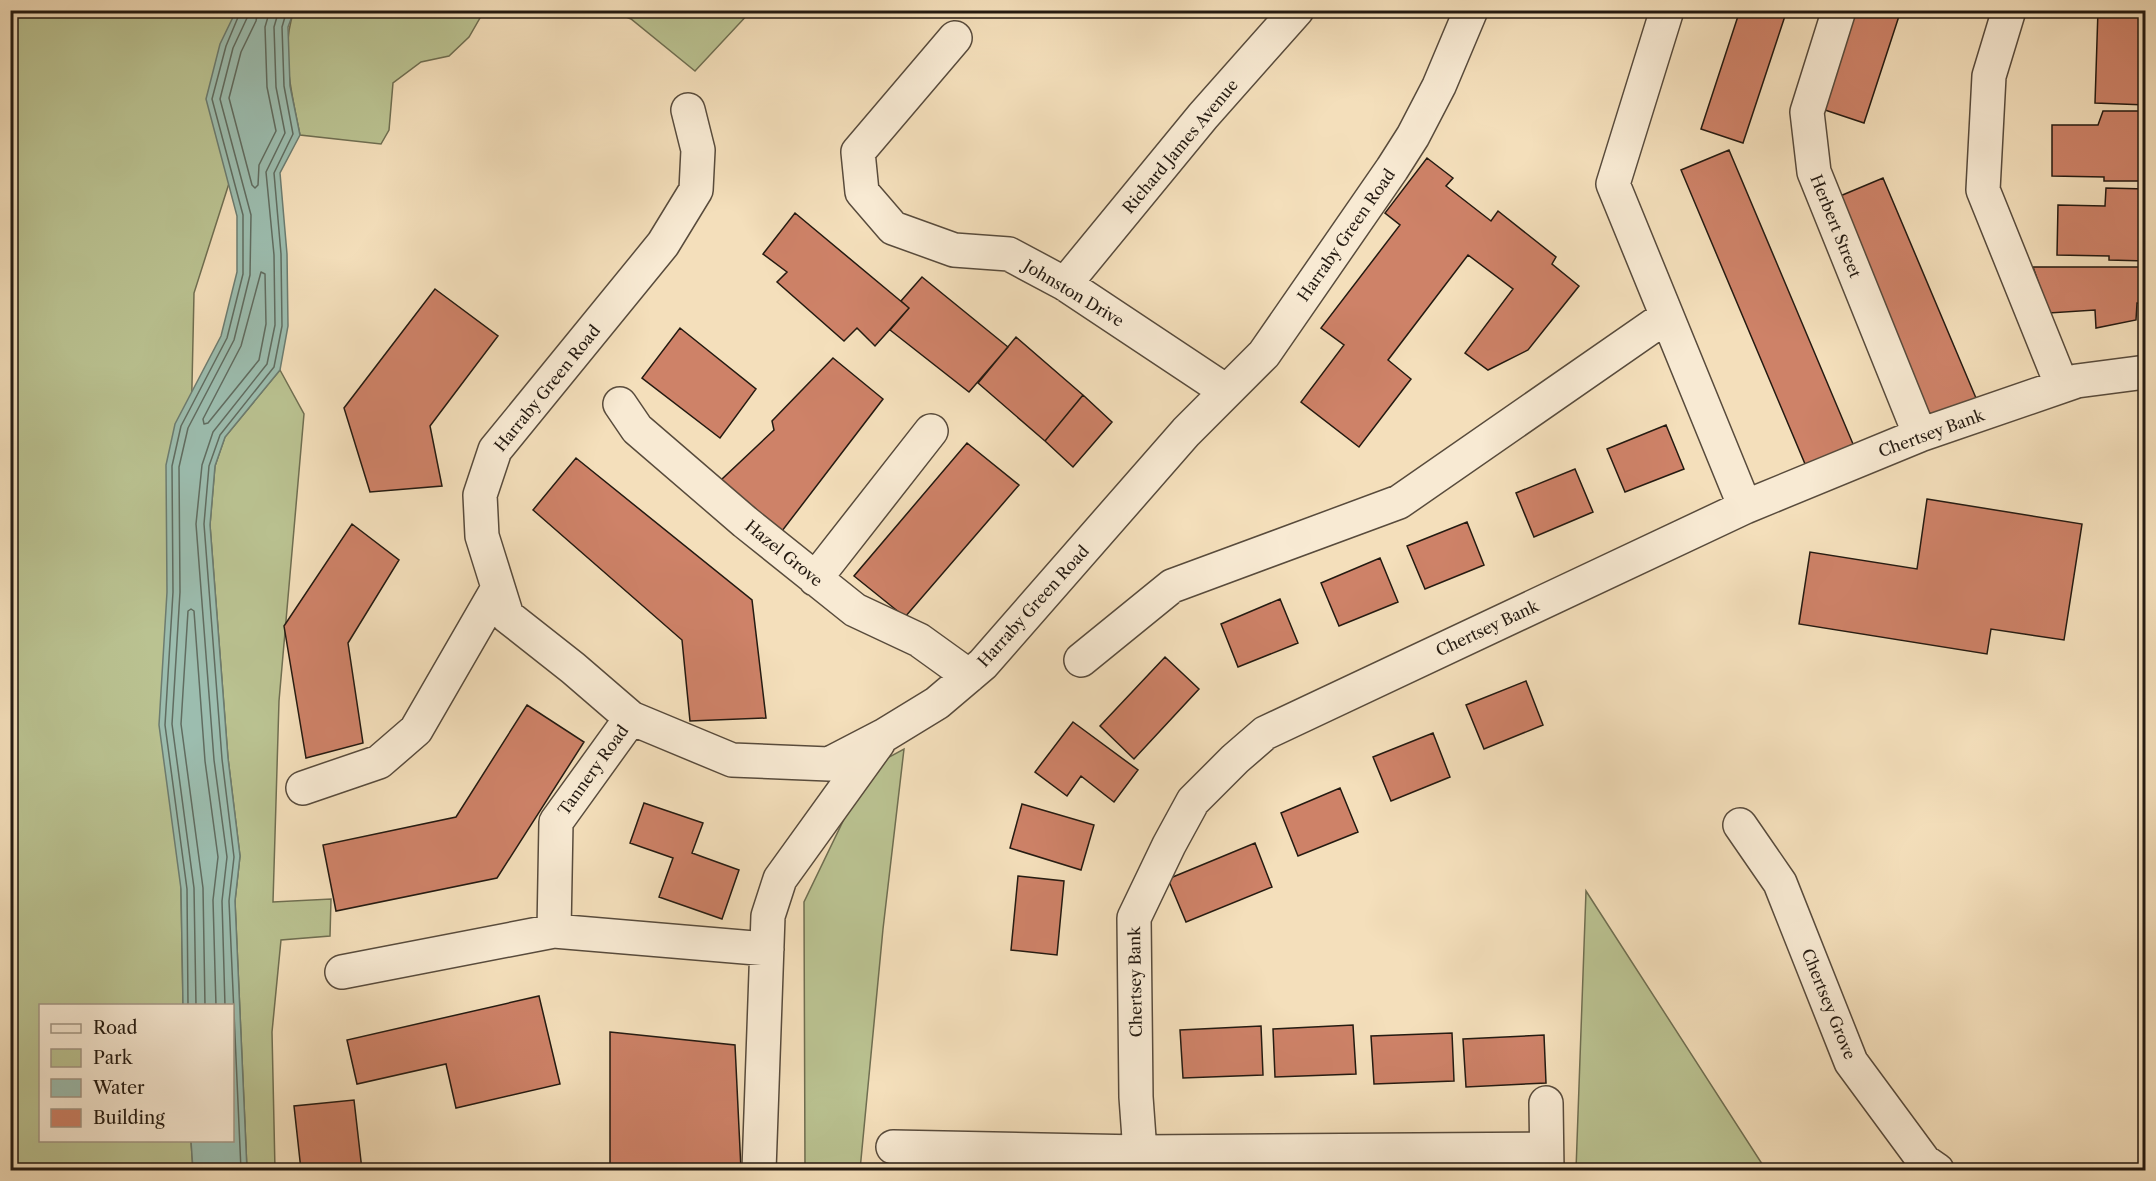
<svg xmlns="http://www.w3.org/2000/svg" width="2156" height="1181" viewBox="0 0 2156 1181" font-family="'Libre Caslon Text',serif">
<style>
.green{fill:#bac291;stroke:#6f6e51;stroke-width:1.5}
.water{fill:#9cbdaf;stroke:#6c7c70;stroke-width:1.5}
.lines{fill:none;stroke-linecap:round;stroke-linejoin:round}
.shore{stroke:#606c60;stroke-width:1.5}
.building{fill:#ce8268;stroke:#241a11;stroke-width:1.5}
.minor-casing{stroke:#584b3c;stroke-width:36}
.minor{stroke:#f8ead3;stroke-width:33}
.labels{text-anchor:middle;dominant-baseline:central;stroke-width:6;stroke-linejoin:round;paint-order:stroke}
.street-label{font-size:16px;fill:#241a11;stroke:#f8ead3}
</style>
<rect width="100%" height="100%" fill="#f4dfbb"/>
<filter id="stains"><feTurbulence type="fractalNoise" baseFrequency=".00333" numOctaves="4"/><feColorMatrix values="0 0 0 0 .2 0 0 0 0 .09 0 0 0 0 .02 0 0 0 .5 -.17"/></filter>
<radialGradient id="worn" r=".72"><stop offset=".6" stop-color="#630" stop-opacity="0"/><stop offset="1" stop-color="#630" stop-opacity=".3"/></radialGradient>
<path class="green" d="M10 11H284L194 293 181 889 183 1005 40 1006V1140L191 1141 193 1170H11Z
M294 11H484L469 37 449 56 421 62 393 83 389 130 381 144 300 135C292 95 280 49 294 11Z
M612 11 751 10V11L695 71 631 19Z
M280 370 304 414 279 701 273 902 331 899 330 936 281 940 272 1032 275 1170H247L235 901 240 856 228 758 210 525 215 466 225 437Z
M904 749 883 929 860 1170H805L804 902 844 819 841 783Z
M1586 891 1766 1170H1576Z"/>
<path class="water" d="M236 11H294L288 27 290 86 300 135 280 173 287 254 288 326 280 370 225 437 215 466 210 525 228 758 240 856 235 901 247 1170H193L191 1141 232 1140V1006L183 1005 181 889 159 725 167 592 166 465 175 424 221 336 237 272V216L206 99 220 44Z"/>
<g class="lines">
<path class="shore" d="M258 10 256 21 241 52 229 98 252 185 255 188 258 185 259 165 276 131 267 87 265 27 270 10
M261 272 265 274 266 324 259 360 208 423 204 424 203 419 241 346Z
M188 1006 187 889 165 725 173 592 172 466 181 426 227 338 243 274V215L212 99 226 46 241 10
M196 1006 194 888 172 724 180 592 179 467 188 428 234 340 250 275 251 215 220 99 233 48 247 18 249 10
M205 1006 203 888 181 724 188 611 191 609 194 611 205 761 218 857 213 900 216 1006
M225 1006 222 901 227 857 214 760 196 524 202 465 213 432 267 364 275 325 274 255 266 172 285 133 276 87 274 27 279 10
M241 1170 229 901 234 857 222 759 204 524 209 466 220 435 274 367 282 326 281 254 274 173 293 134 284 86 282 27 287 10"/>
</g>
<path class="building" d="M1740 10H1787L1743 143 1701 129Z
M1855 10H1901L1864 123 1822 109Z
M2098 10H2146V105L2095 103Z
M2103 111H2146V181H2104V177L2052 176V125H2098Z
M1729 150 1856 451 1808 471 1681 170Z
M1427 158 1453 178 1446 186 1491 221 1498 211 1556 257 1552 264 1579 286 1528 350 1488 370 1465 353 1513 289 1468 255 1388 360 1411 379 1359 447 1301 402 1344 345 1321 328 1400 225 1385 213Z
M1883 178 1976 398 1926 420 1833 199Z
M2106 188 2146 189V261L2109 260V256L2057 255 2058 205 2105 206Z
M795 213 909 308 875 346 857 328 844 341 777 282 787 272 763 254Z
M2033 267H2146V304L2137 303 2136 320 2096 328 2095 310 2049 313Z
M922 277 1008 347 969 392 890 330 909 308 901 301Z
M435 289 498 336 430 426 442 486 370 492 344 408Z
M680 328 756 389 720 438 642 378Z
M1016 337 1083 395 1045 441 978 383Z
M833 358 883 399 782 531 721 480 774 430 772 421Z
M1083 395 1112 422 1073 467 1045 441Z
M1666 425 1684 469 1625 492 1607 449Z
M967 443 1019 485 905 617 854 576Z
M576 458 752 600 766 718 690 721 682 640 533 510Z
M1575 469 1593 512 1534 537 1516 493Z
M1927 499 2082 524 2064 640 1991 629 1987 654 1799 624 1810 552 1917 569Z
M1467 522 1484 565 1425 589 1407 546Z
M352 524 399 560 348 643 363 743 306 758 284 626Z
M1380 558 1398 602 1339 626 1321 583Z
M1280 599 1298 643 1238 667 1221 624Z
M1165 657 1199 689 1134 759 1100 726Z
M1526 681 1543 725 1484 749 1466 705Z
M527 705 584 742 497 878 336 911 323 845 456 817Z
M1073 722 1138 770 1114 802 1081 776 1067 796 1035 772Z
M1433 733 1450 777 1391 801 1373 757Z
M1340 788 1358 832 1298 856 1281 813Z
M644 803 703 823 692 853 739 870 722 919 659 897 673 858 630 843Z
M1022 804 1094 825 1081 870 1010 848Z
M1255 843 1272 887 1186 922 1168 879Z
M1018 876 1064 881 1057 955 1011 950Z
M539 996 560 1084 456 1108 446 1064 357 1084 347 1040Z
M1353 1025 1356 1074 1275 1077 1273 1029Z
M1261 1026 1263 1075 1183 1078 1180 1030Z
M610 1032 735 1045 741 1170H610Z
M1452 1033 1454 1081 1374 1084 1371 1036Z
M1544 1035 1546 1083 1466 1087 1463 1039Z
M354 1100 362 1170H301L294 1106Z"/>
<g class="lines">
<defs>
<path id="minor" d="M1667 10 1613 184 1745 507
M1839 10 1807 112 1814 172 1920 435
M2009 10 1989 76 1983 190 2062 386
M955 38 858 152 862 192 893 228 954 250 1009 254 1065 284 1226 391
M688 110 698 150 696 190 663 244 495 450 480 495 482 536 507 616 573 668 631 718 732 760 829 764 883 736 937 703 983 664 1186 432 1264 354 1392 169 1413 136 1439 86 1471 10
M1065 284 1203 116 1297 10
M620 404 637 429 745 522 855 610 919 640 969 676
M815 579 931 431
M1081 660 1172 586 1399 502 1667 316
M303 788 379 762 416 730 498 588
M1740 825 1780 883 1851 1062 1924 1161 1937 1170
M554 931 556 822 631 718
M342 972 554 931 767 949
M1546 1103 1547 1170
M893 1147 1140 1152 1546 1149
M1140 1152 1136 1097 1134 918 1169 845 1193 801 1235 759 1265 733 1745 507 1920 435 2077 381 2146 372
M759 1170 768 916 780 879 878 743"/>
</defs>
<use href="#minor" class="minor-casing"/>
<use href="#minor" class="minor"/>
</g>
<g class="labels">
<g class="street-label">
<text transform="translate(1180 146) rotate(-50)">Richard James Avenue</text>
<text transform="translate(1836 226) rotate(68)">Herbert Street</text>
<text transform="translate(1346 235) rotate(-55)">Harraby Green Road</text>
<text transform="translate(1074 293) rotate(31)">Johnston Drive</text>
<text transform="translate(547 388) rotate(-51)">Harraby Green Road</text>
<text transform="translate(1931 433) rotate(-20)">Chertsey Bank</text>
<text transform="translate(784 553) rotate(39)">Hazel Grove</text>
<text transform="translate(1033 606) rotate(-48)">Harraby Green Road</text>
<text transform="translate(1487 628) rotate(-25)">Chertsey Bank</text>
<text transform="translate(593 770) rotate(-54)">Tannery Road</text>
<text transform="translate(1135 982) rotate(-91)">Chertsey Bank</text>
<text transform="translate(1829 1004) rotate(68)">Chertsey Grove</text>
</g>
</g>
<rect width="2156" height="1181" fill="none" stroke="#f4dfbb" stroke-width="36"/>
<rect x="12" y="12" width="2132" height="1157" fill="none" stroke="#241a11" stroke-width="3"/>
<rect x="18" y="18" width="2120" height="1145" fill="none" stroke="#241a11" stroke-width="1.5"/>
<rect x="39" y="1004" width="195" height="138" fill="#f8ead3" stroke="#a39785" stroke-width="1.5"/>
<rect x="51" y="1024" width="30" height="9" fill="#f8ead3" stroke="#a39785" stroke-width="1.5"/>
<text x="93" y="1034" font-size="18" fill="#241a11">Road</text>
<rect x="51" y="1049" width="30" height="18" fill="#bac291" stroke="#a39785" stroke-width="1.5"/>
<text x="93" y="1064" font-size="18" fill="#241a11">Park</text>
<rect x="51" y="1079" width="30" height="18" fill="#9cbdaf" stroke="#a39785" stroke-width="1.5"/>
<text x="93" y="1094" font-size="18" fill="#241a11">Water</text>
<rect x="51" y="1109" width="30" height="18" fill="#ce8268" stroke="#a39785" stroke-width="1.5"/>
<text x="93" y="1124" font-size="18" fill="#241a11">Building</text>
<rect width="100%" height="100%" filter="url(#stains)"/>
<rect width="100%" height="100%" fill="url(#worn)"/>
</svg>
